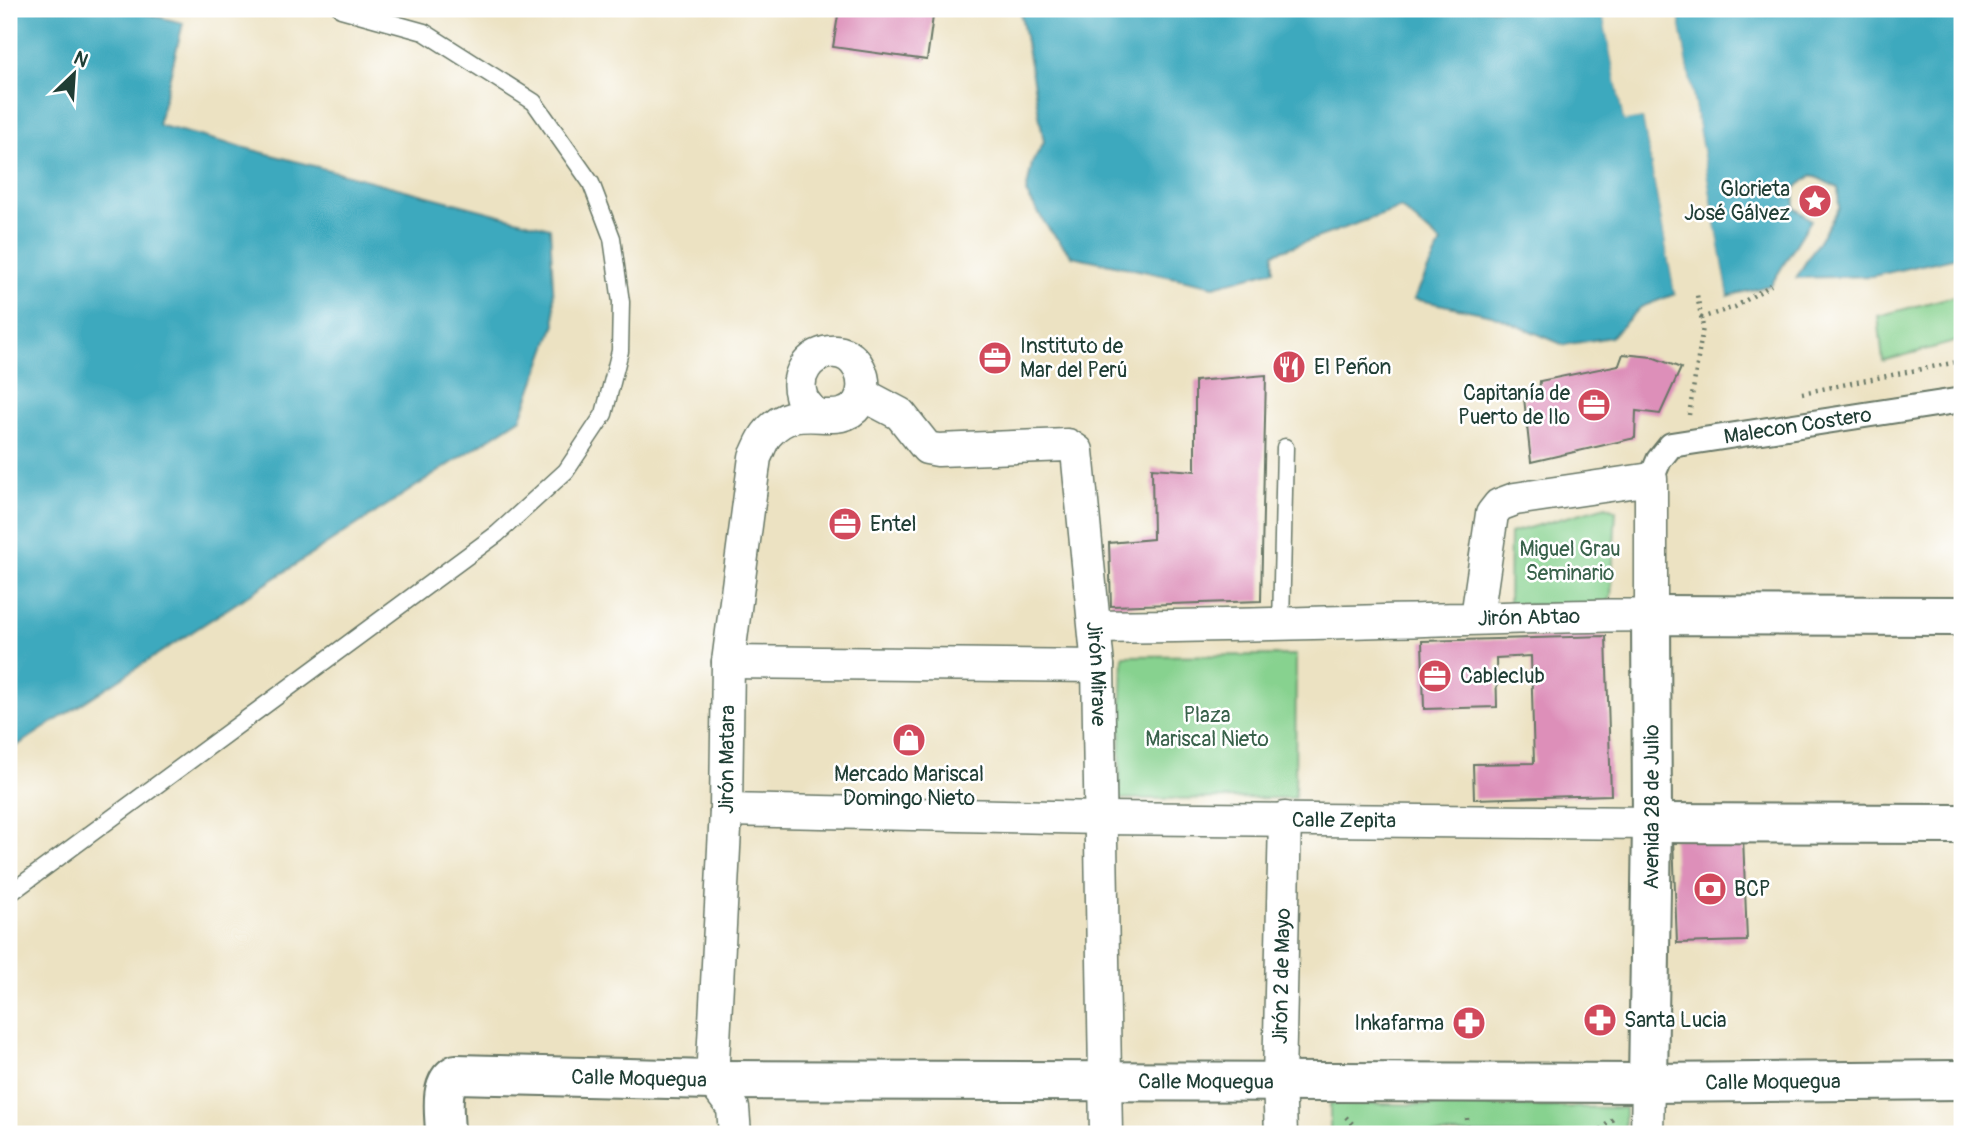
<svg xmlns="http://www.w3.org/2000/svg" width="1971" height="1143" viewBox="0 0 1971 1143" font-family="Pangolin,sans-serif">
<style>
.green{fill:#87d28f;stroke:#538862;stroke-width:2}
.water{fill:#3ea9be;stroke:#2e7379;stroke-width:2}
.pier{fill:#ece2c2}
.building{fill:#dd8fb9}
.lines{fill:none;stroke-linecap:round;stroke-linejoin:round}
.service-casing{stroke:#677766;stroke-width:19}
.pedestrian-casing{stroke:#677766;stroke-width:28}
.minor-casing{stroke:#677766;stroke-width:35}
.tertiary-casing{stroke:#677766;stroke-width:42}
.path{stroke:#677766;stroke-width:4.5;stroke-dasharray:2 5;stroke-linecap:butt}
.service{stroke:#fff;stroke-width:16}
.pedestrian{stroke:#fff;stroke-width:24}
.minor{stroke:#fff;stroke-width:32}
.tertiary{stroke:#fff;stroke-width:38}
.labels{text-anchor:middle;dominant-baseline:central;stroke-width:5;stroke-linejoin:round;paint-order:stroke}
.poi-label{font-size:21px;fill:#1f3d34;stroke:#fff;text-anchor:start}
.street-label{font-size:21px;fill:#1f3d34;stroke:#fff}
.park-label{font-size:21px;fill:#39624b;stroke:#fff}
</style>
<rect width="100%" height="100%" fill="#fff"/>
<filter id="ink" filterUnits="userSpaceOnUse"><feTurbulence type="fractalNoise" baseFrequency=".0143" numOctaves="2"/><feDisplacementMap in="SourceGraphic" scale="14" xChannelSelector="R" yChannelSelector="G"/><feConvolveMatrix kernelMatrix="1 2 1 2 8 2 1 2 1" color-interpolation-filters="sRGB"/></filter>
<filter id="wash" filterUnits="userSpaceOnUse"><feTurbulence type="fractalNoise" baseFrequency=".00686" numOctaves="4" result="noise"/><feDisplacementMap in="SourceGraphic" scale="28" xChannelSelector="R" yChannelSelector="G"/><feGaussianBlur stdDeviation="1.57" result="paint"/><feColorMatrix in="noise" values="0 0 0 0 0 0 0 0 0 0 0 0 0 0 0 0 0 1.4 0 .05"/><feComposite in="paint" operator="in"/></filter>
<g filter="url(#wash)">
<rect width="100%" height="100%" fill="#ece2c2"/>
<path class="green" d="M1962 294V340L1883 361 1878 316Z
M1606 506 1616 511 1611 597 1606 605H1509L1510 533Z
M1296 655 1295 798 1119 799 1123 656Z
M1330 1103 1625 1108V1134H1330Z"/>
<path class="water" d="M9 9H126L183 23 158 125 550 228 555 324 521 418 9 751Z
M1020 9H1602L1624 120 1643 118 1675 294 1641 307 1611 337 1564 345 1492 315 1414 299 1441 243 1401 208 1274 253V270L1214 286 1072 256 1048 228 1026 193 1032 163 1044 142Z
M1677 9H1962V256L1873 276 1796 278 1839 208 1838 188 1812 175 1794 189 1795 208 1811 220 1771 285 1728 296Z"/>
<path class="pier" d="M1602 9H1605L1627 117 1643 114 1646 117 1678 294H1675L1643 118 1624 121Z
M1673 9H1677L1728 296H1725Z"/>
<g id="blocks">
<path class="building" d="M839 9H934L927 60 833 47Z
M1623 354 1652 357 1681 368 1660 414 1636 411 1635 438 1531 462 1524 398 1539 395 1540 381 1619 365Z
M1266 375 1261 601 1111 606 1109 543 1153 539 1152 468 1195 471V381Z
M1606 636 1611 795 1474 799 1473 764 1534 763 1531 656 1496 658 1497 707 1424 709 1422 641Z
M1743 836 1747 941 1677 943 1673 838Z"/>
</g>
</g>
<g filter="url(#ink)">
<use href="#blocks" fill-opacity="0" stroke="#677766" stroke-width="2"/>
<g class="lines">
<defs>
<path id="service" d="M1281 626 1285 447
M9 894 497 534 566 471 604 414 620 351 621 302 612 238 591 183 534 102 424 32 341 9"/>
<g id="pedestrian">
<path id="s1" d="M1651 479 1659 460 1671 445 1962 400"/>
</g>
<g id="minor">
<path id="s2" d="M864 395 900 414 927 448 938 450 1068 445 1077 451 1098 666 1106 1134"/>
<path id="s3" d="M1095 627C1281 626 1466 617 1651 615V479L1515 499 1499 505 1492 514 1477 617"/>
<path d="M728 662 1098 666"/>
<path id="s4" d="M726 810 1099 818 1652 823"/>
<path id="s5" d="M735 1134 733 1108 712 1080 726 810 728 662 755 457C759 450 762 439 768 433 798 397 838 432 858 404 872 383 857 348 829 352 809 355 795 375 801 395 802 401 809 408 813 413"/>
<path id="s6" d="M1281 1134 1279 1080 1285 818"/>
<path d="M1647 1134 1648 1083"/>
</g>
<g id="tertiary">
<path d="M1652 823 1962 824"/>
<path id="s7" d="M1648 1083 1652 823 1651 615 1962 616"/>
<path id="s8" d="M445 1134C445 1116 438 1084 456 1074L712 1080 1648 1083 1962 1080"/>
</g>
</defs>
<use href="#service" class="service-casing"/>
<use href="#pedestrian" class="pedestrian-casing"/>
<use href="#minor" class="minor-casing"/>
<use href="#tertiary" class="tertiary-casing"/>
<path class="path" d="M1701 318 1735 307 1771 285
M1802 393 1962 361
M1689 415 1703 327 1697 295
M1346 1117 1362 1134
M1467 1118 1468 1134
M1595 1134 1613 1119"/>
<use href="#service" class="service"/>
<use href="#pedestrian" class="pedestrian"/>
<use href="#minor" class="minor"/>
<use href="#tertiary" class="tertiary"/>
</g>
</g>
<defs>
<symbol id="sight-disc" viewBox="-11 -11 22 22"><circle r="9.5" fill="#d1495b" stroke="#fff"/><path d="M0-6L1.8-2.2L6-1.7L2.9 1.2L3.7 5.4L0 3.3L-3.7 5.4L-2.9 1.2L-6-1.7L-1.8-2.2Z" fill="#fff"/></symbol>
<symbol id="office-disc" viewBox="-11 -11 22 22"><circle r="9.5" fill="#d1495b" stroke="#fff"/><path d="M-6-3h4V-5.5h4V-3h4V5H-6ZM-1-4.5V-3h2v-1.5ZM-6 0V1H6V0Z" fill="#fff"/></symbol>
<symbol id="restaurant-disc" viewBox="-11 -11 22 22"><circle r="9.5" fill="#d1495b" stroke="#fff"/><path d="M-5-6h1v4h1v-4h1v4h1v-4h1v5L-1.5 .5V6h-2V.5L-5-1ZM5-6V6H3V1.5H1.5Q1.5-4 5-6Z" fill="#fff"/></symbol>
<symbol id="shop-disc" viewBox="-11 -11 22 22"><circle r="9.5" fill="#d1495b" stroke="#fff"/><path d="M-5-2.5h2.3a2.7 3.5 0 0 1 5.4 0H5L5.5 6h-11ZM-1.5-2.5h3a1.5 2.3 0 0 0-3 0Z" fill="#fff"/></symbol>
<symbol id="bank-disc" viewBox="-11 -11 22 22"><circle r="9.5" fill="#d1495b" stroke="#fff"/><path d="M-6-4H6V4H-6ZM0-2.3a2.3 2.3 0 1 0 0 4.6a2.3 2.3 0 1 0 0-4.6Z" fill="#fff"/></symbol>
<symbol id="pharmacy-disc" viewBox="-11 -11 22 22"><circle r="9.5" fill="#d1495b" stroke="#fff"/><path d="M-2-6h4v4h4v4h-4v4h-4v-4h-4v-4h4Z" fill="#fff"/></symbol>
</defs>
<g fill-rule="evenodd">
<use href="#sight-disc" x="1796" y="182" width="38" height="38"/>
<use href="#office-disc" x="976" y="339" width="38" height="38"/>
<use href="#restaurant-disc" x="1270" y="348" width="38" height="38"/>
<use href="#office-disc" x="1575" y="386" width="38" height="38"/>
<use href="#office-disc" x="826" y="505" width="38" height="38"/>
<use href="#office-disc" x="1416" y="657" width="38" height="38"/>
<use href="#shop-disc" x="890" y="721" width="38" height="38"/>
<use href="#bank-disc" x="1691" y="870" width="38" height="38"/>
<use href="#pharmacy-disc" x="1581" y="1001" width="38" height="38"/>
<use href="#pharmacy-disc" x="1450" y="1004" width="38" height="38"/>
</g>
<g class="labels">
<g class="poi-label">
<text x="1790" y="189" text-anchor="end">Glorieta<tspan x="1790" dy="24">José Gálvez</tspan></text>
<text x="1020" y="346">Instituto de<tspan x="1020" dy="24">Mar del Perú</tspan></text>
<text x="1314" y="367">El Peñon</text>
<text x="1570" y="393" text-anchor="end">Capitanía de<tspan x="1570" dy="24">Puerto de Ilo</tspan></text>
<text x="870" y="524">Entel</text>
<text x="1460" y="676">Cableclub</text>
<text x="909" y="774" text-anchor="middle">Mercado Mariscal<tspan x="909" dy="24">Domingo Nieto</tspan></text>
<text x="1734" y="889">BCP</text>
<text x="1624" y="1020">Santa Lucia</text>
<text x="1444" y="1023" text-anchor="end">Inkafarma</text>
</g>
<g class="street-label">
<text stroke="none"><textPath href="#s1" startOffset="168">Malecon Costero</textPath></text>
<text stroke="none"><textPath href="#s3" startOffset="434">Jirón Abtao</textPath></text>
<text stroke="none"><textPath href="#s2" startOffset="460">Jirón Mirave</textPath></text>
<text stroke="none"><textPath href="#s5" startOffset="382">Jirón Matara</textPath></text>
<text stroke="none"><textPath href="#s7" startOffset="276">Avenida 28 de Julio</textPath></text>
<text stroke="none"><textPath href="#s4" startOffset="618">Calle Zepita</textPath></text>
<text stroke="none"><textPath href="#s6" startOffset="158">Jirón 2 de Mayo</textPath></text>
<text stroke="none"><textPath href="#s8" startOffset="247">Calle Moquegua</textPath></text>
<text stroke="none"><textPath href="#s8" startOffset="814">Calle Moquegua</textPath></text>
<text stroke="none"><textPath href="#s8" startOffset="1381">Calle Moquegua</textPath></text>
</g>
<g class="park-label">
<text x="1570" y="549">Miguel Grau<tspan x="1570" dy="24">Seminario</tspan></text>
<text x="1207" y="715">Plaza<tspan x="1207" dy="24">Mariscal Nieto</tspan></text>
</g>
</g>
<rect width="1971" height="1143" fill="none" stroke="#fff" stroke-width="35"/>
<g transform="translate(74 74) rotate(25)" stroke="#ffffff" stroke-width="5" paint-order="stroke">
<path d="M0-5L12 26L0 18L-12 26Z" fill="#1f3d34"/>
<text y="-10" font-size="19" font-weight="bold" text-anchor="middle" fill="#1f3d34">N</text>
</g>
</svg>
